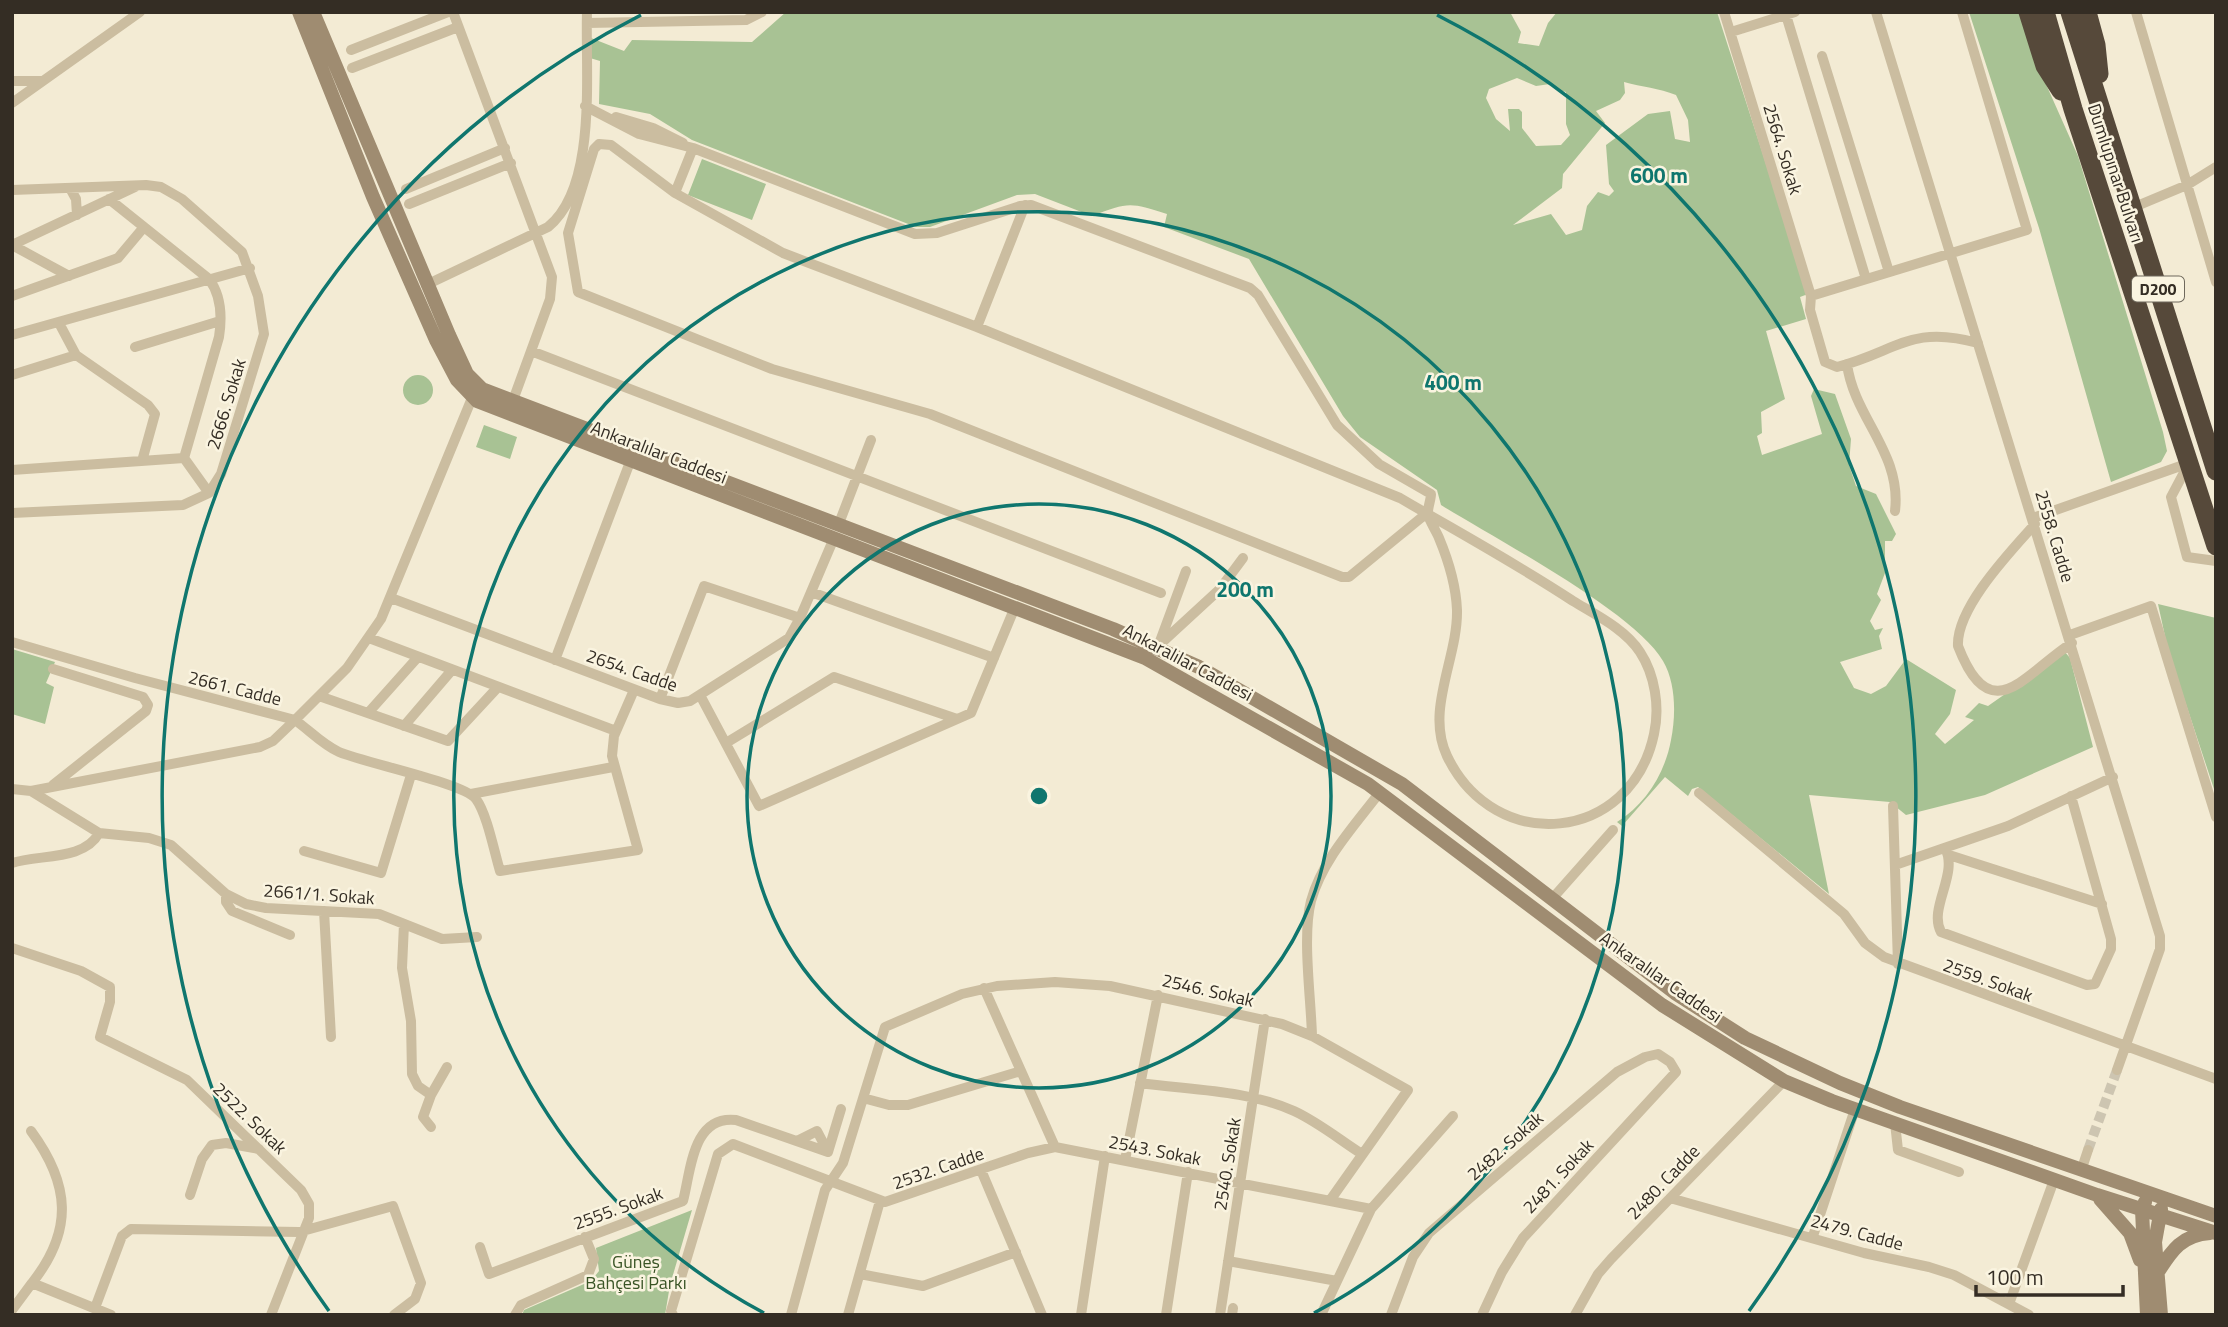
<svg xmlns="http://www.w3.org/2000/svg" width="2228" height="1327" viewBox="0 0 2228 1327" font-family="'Titillium Web',sans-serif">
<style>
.green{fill:#a8c294;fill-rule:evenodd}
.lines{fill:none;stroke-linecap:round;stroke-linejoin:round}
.street-tunnel{stroke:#cdc5b1;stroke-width:10;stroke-dasharray:10 5;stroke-linecap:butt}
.street{stroke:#cbbda0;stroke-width:10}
.secondary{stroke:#9f8c71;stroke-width:14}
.highway{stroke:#56493a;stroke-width:19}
.ring{fill:none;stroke:#0f766e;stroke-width:3.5}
.labels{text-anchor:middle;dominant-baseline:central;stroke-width:5;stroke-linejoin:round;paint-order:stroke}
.shield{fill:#faf4e0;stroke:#6f695c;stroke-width:2}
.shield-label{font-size:16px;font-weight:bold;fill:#342d24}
.street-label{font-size:18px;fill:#342d24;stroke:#faf4e0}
.park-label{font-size:18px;fill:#395425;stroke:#faf4e0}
.centre{fill:#0f766e;stroke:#faf4e0;stroke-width:3.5}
.ring-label{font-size:21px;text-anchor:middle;font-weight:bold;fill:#0f766e;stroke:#faf4e0;stroke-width:5;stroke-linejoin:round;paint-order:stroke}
</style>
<rect width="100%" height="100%" fill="#f3ebd4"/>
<path class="green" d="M786 12H1510L1521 32 1518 43 1539 46 1548 23 1557 12H1717L1808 294 1800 297 1806 319 1766 331 1785 399 1761 412 1762 433 1757 436 1762 455 1822 434 1811 396 1814 389 1835 394 1851 439 1849 465 1856 486 1876 494 1896 534 1892 541H1885V573L1877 594 1881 600 1870 621 1875 630 1883 628 1879 636 1882 649 1840 662 1854 688 1871 694 1886 686 1906 659 1956 690 1950 714 1935 734 1945 744 1974 720 1965 717 1979 703 1988 706 2065 652 2070 658 2093 747 1985 795 1906 815 1890 802 1809 795 1829 894 1698 787 1692 789 1688 796 1665 777 1622 826 1617 822C1646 804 1665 773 1671 740 1676 715 1676 683 1663 661 1635 612 1494 538 1441 505L1437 490 1360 437 1343 416 1249 259 1164 227 1167 214C1130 202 1128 202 1092 216L1035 194 1017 195 930 227H916L692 140 650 114 599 104 600 61 590 58 591 38 624 51 632 40 752 42ZM1517 78 1536 86 1550 84 1558 90 1566 92V124L1570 135 1561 145 1536 146 1522 128V112L1519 109H1508L1510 131 1496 119 1486 98 1489 89ZM1624 82C1642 87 1659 88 1676 95L1688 120 1690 142 1675 139 1670 111 1648 114 1606 145 1609 184 1614 191 1609 196 1598 192 1587 206 1582 230 1566 235 1551 214 1513 225 1562 188 1563 174 1605 123 1596 111 1620 100 1625 93Z
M1969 12H2022L2041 73 2078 156 2163 432 2167 451 2161 462 2111 482 2039 228Z
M702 159 766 184 752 220 688 195Z
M403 390a15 15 0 1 1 30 0a15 15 0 1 1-30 0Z
M484 425 517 437 510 459 476 447Z
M2158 604 2216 618V795L2168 650Z
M12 649 55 662 46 683 54 687 45 724 12 714Z
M692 1210 670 1285 665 1315H522L524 1310 591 1281 599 1271 596 1248Z"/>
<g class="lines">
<path class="street-tunnel" d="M2088 1150 2117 1070"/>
<path class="street" d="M453 12 552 277 550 299 512 403
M1724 12 1811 296 1810 310 1825 362 1837 367C1896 352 1910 324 1978 343
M1876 12 2160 936V949L2117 1070
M2136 12 2216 282
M1786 15 1866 279
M587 23 746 20 762 12
M1731 32 1795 12
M351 50 448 12
M1822 56 1889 272
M352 68 458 27
M12 81H43
M12 103 140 12
M585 106 639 134 693 148
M616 117 653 128 683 143
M70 188 76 199 77 215
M406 189 505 148
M12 190 146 185 161 187 182 199 242 252 258 296 264 334 221 474 209 493 183 505 12 513
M675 193 783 253 977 327 1025 205
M109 199 209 279C221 295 222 318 219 337L184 458
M409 204 511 163
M2132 208 2187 185 2216 167
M12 245 135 187
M12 245 69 276
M426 285 548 227C598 187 585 71 587 12
M12 296 118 258 144 227
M1811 296 2027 230 1962 12
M59 323 76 355 148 405 155 414 142 461
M977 327 1400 498C1458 532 1517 564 1573 601 1596 615 1625 629 1640 652 1655 675 1660 707 1654 734 1631 843 1495 856 1447 756 1425 710 1458 658 1457 610 1456 585 1449 562 1439 538 1436 531 1430 522 1428 515 1427 509 1431 500 1431 494L1379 464 1337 425 1258 295 1250 288 1031 205 1020 206 937 233 915 234 693 148 675 193 611 145 599 144 594 149 568 233 578 292 772 369 930 414 1342 577H1349L1427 513
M12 335 250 268
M135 347 220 321
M531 351 1161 593
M1847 364C1854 418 1902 453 1895 511
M12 375 76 355
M184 458 209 493
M2189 463 2171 497 2187 557 2216 561
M12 470 184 458
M2033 518 2189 463
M2035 524C2011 551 1956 608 1958 646 1991 732 2025 673 2072 643
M838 526 871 440
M811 592 994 658
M391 598 660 699 678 703 690 701 789 638 800 618 834 538
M2070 635 2151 606 2216 817
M369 638 616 731
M12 642 135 678 295 720 347 668 381 619 472 398
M1159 644 1186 571
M1157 647 1220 589 1243 558
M555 660 630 462
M700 695 759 806 971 713 1015 607
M319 696 448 741 498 687
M660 699 704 586 800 618
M368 713 418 657
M404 726 452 670
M726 743 834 677 957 719
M53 785 146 711 148 705 143 697 53 669
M12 789 31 791 99 833 149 838 171 845 226 894 246 904 266 908 379 914 442 939 477 937
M31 791 260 747 273 741 295 720C309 730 323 745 339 752 365 763 464 783 476 799 487 814 494 851 500 871L638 850 612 756 614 736 634 690
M1699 793 1844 914 1865 943 1884 957 2216 1079
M471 794 613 767
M1893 806 1898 964
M1945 848C1959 874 1928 908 1941 932L2087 985 2095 984 2111 949V939L2071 796
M304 851 381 873 411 775
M1949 855 2102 904
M12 863C39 854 84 861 99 833
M1895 865 2008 826 2113 777
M226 894V902L232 911 290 935
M1551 900 1613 830
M324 911 331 1037
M404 924 402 968 411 1021 412 1074 418 1086 431 1095 423 1117 431 1127
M12 948 81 971 110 987V1002L100 1037 187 1080 301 1190 309 1204V1218L271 1315
M984 988 1055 1147
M1312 1036C1311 998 1302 936 1311 901 1322 860 1355 825 1380 792
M1140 1083C1190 1090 1248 1090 1294 1111 1318 1122 1340 1140 1362 1154
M431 1095 447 1067
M863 1098 889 1105H908L1021 1071
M1895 1123 1898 1150 1959 1172
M31 1131C70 1184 74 1230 32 1283
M797 1141 817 1131 828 1152 841 1109
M1125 1160 1158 995
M981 1170 1042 1315
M2081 1171 2088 1150
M190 1195 202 1159 212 1145 226 1143 259 1149
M1670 1198 1864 1253 1929 1267 1954 1275 2029 1315
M1813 1236 1855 1109
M480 1247 489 1274 683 1201C691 1171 692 1115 736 1120L828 1152
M1228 1261 1337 1281
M860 1274 923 1286 1016 1252
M2009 1304 2054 1180
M95 1308 122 1236 131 1229 299 1232 393 1206 421 1283 415 1299 394 1315
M12 1310 32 1283 111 1315
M515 1315 521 1305 588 1275 594 1259 585 1237
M673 1315 671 1311 718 1154 733 1144 885 1202 1028 1153 1055 1147 1371 1209
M791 1315 825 1190 843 1163 885 1027 962 994 997 986 1055 982 1110 986 1282 1024 1312 1036 1408 1090 1331 1199
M848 1315 880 1201
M1081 1315 1105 1156
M1166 1315 1188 1172
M1220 1315 1265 1019
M1232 1315 1233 1308
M1321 1315 1371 1209 1453 1116
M1391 1315 1413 1257 1429 1233 1617 1072 1645 1057 1658 1054 1670 1062 1676 1072 1523 1238 1502 1272 1482 1315
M1575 1315 1598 1274 1611 1259 1784 1081"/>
<path class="secondary" d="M299 12 373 197 436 340 457 380 477 401 1145 658 1368 784 1662 1005 1784 1081 1832 1101 2097 1195 2216 1233
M313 12 449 335 467 374 482 389 1113 629 1199 667 1402 784 1675 993 1745 1038 1840 1083 1900 1107 2216 1216
M2100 1199 2130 1233 2140 1260
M2145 1202 2142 1210 2147 1315
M2158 1272C2172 1250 2182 1235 2210 1233
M2161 1315 2155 1242 2161 1209"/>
<path class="highway" d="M2028 12 2045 66 2061 91
M2045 12 2073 109 2216 546
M2070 12 2216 471
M2087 12 2096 45 2099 74"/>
</g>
<g class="ring">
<circle cx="1039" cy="796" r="292"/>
<path d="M764 1313A585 585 0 1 1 1314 1313"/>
<path d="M329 1311A877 877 0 0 1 641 15M1437 15A877 877 0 0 1 1749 1311"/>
</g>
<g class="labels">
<rect class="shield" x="2132" y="276.5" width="52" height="25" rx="5"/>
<g class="shield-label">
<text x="2158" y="289">D200</text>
</g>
<g class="street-label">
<text transform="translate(1783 149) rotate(73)">2564. Sokak</text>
<text transform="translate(2116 173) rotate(72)">Dumlupınar Bulvarı</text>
<text transform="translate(226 404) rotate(-73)">2666. Sokak</text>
<text transform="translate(659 452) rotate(21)">Ankaralılar Caddesi</text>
<text transform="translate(2055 536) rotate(73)">2558. Cadde</text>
<text transform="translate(1188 662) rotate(28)">Ankaralılar Caddesi</text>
<text transform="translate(632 670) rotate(19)">2654. Cadde</text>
<text transform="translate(235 688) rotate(14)">2661. Cadde</text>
<text transform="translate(319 894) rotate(4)">2661/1. Sokak</text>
<text transform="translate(1661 977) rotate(35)">Ankaralılar Caddesi</text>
<text transform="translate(1988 980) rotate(20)">2559. Sokak</text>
<text transform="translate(1208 990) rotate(13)">2546. Sokak</text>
<text transform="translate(250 1118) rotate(44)">2522. Sokak</text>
<text transform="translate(1505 1146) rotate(-41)">2482. Sokak</text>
<text transform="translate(1155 1150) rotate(11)">2543. Sokak</text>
<text transform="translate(1227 1164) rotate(-81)">2540. Sokak</text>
<text transform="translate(938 1168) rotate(-19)">2532. Cadde</text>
<text transform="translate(1558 1176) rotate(-47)">2481. Sokak</text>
<text transform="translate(1663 1182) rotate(-46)">2480. Cadde</text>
<text transform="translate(618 1208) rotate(-20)">2555. Sokak</text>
<text transform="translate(1857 1232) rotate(15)">2479. Cadde</text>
</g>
<g class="park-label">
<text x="636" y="1261">Güneş<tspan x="636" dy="21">Bahçesi Parkı</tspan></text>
</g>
</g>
<circle cx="1039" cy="796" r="10" class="centre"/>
<g class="ring-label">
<text x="1659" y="183">600 m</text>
<text x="1453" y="390">400 m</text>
<text x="1245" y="597">200 m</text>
</g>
<rect width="2228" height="1327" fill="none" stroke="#342d24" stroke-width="28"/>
<path d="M1976 1285v10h147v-10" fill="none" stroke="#342d24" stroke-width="3.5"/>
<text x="1986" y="1285" font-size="21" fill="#342d24" stroke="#faf4e0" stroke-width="5" paint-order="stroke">100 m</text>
</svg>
